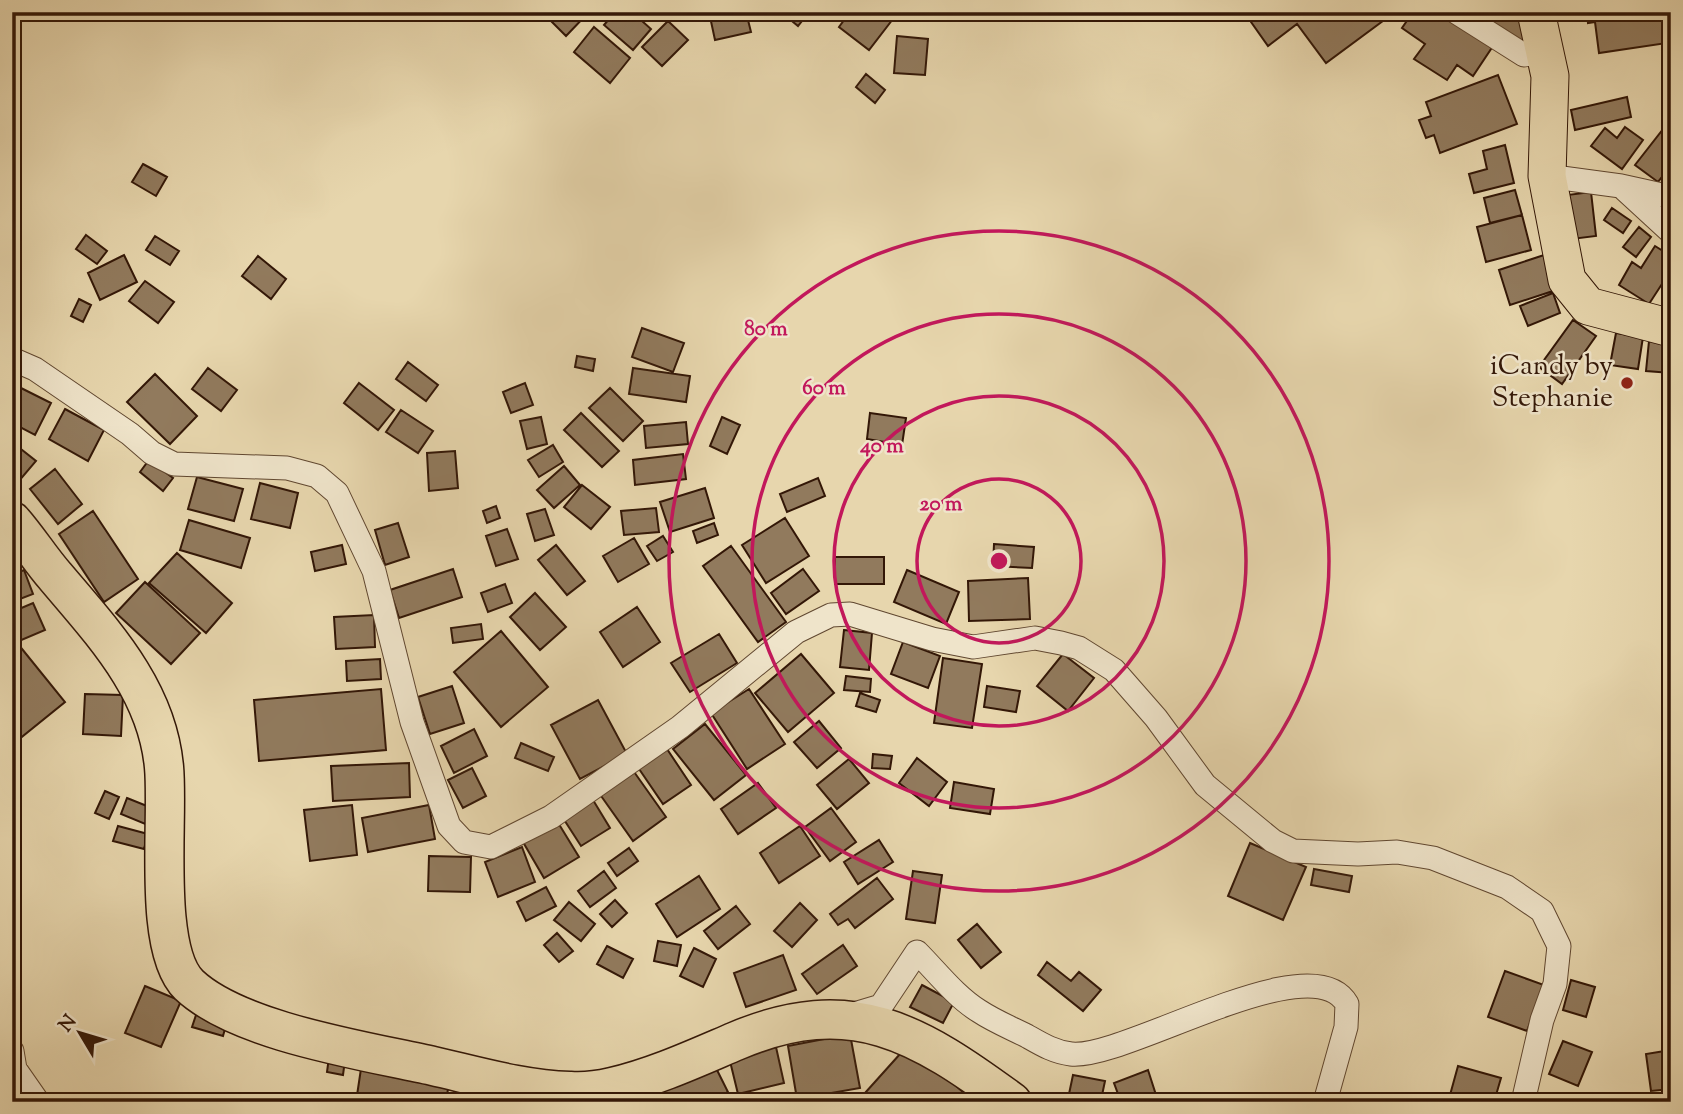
<svg xmlns="http://www.w3.org/2000/svg" width="1683" height="1114" viewBox="0 0 1683 1114" font-family="'Sorts Mill Goudy',serif">
<style>
.building{fill:#917a5d;stroke:#331707;stroke-width:2}
.lines{fill:none;stroke-linecap:round;stroke-linejoin:round}
.minor-casing{stroke:#604730;stroke-width:25}
.primary-casing{stroke:#331707;stroke-width:39}
.trunk-casing{stroke:#331707;stroke-width:41}
.minor{stroke:#efe4ca;stroke-width:23}
.primary{stroke:#e7d6ad;stroke-width:37}
.trunk{stroke:#e7d6ad;stroke-width:38}
.ring{fill:none;stroke:#c2185b;stroke-width:3.5}
.poi-dot{fill:#8f2418;stroke:#efe4ca;stroke-width:2.5}
.labels{text-anchor:middle;dominant-baseline:central;stroke-width:5;stroke-linejoin:round;paint-order:stroke}
.poi-label{font-size:28px;fill:#331707;stroke:#efe4ca;text-anchor:end}
.centre{fill:#c2185b;stroke:#efe4ca;stroke-width:3.5}
.ring-label{font-size:21px;text-anchor:middle;font-weight:bold;fill:#c2185b;stroke:#efe4ca;stroke-width:5;stroke-linejoin:round;paint-order:stroke}
</style>
<rect width="100%" height="100%" fill="#e7d6ad"/>
<filter id="stains"><feTurbulence type="fractalNoise" baseFrequency=".00286" numOctaves="4"/><feColorMatrix values="0 0 0 0 .2 0 0 0 0 .09 0 0 0 0 .02 0 0 0 .5 -.17"/></filter>
<radialGradient id="worn" r=".72"><stop offset=".6" stop-color="#630" stop-opacity="0"/><stop offset="1" stop-color="#630" stop-opacity=".3"/></radialGradient>
<path class="building" d="M552 12H589L566 36 547 17Z
M615 12H632L651 29 633 50 604 25Z
M709 12H746L751 32 715 40Z
M781 12H809L798 26Z
M850 12H892L896 15 869 50 839 27Z
M1244 12H1395L1326 63 1297 24 1268 46Z
M1413 12H1442L1493 46 1473 76 1457 65 1447 80 1414 59 1425 44 1402 28Z
M1481 12H1510L1531 27 1519 45 1478 16Z
M1587 12H1663L1667 43 1599 53 1595 22 1588 23Z
M668 21 688 40 662 66 642 47Z
M594 27 630 58 610 83 574 52Z
M897 36 928 39 925 75 894 73Z
M866 74 885 90 875 103 856 87Z
M1498 75 1517 124 1440 153 1434 135 1426 138 1419 120 1431 116 1426 102Z
M1627 97 1631 117 1575 130 1571 110Z
M1671 119V166L1658 182 1635 165Z
M1625 127 1643 140 1622 169 1591 146 1605 128 1617 138Z
M1505 145 1514 183 1474 193 1469 174 1487 169 1483 151Z
M143 164 167 177 156 196 132 182Z
M1515 190 1522 215 1490 223 1484 198Z
M1591 192 1596 236 1572 239 1567 195Z
M1612 208 1631 221 1623 233 1604 220Z
M1522 215 1531 250 1486 262 1477 227Z
M1639 227 1651 237 1636 257 1623 247Z
M86 235 107 251 97 264 76 249Z
M155 236 179 251 170 265 146 250Z
M1655 246 1671 256V270L1649 304 1619 285 1632 262 1641 268Z
M124 255 137 282 100 300 88 273Z
M1544 255 1556 290 1510 305 1499 270Z
M258 256 286 279 271 299 242 276Z
M145 281 174 302 158 323 129 301Z
M1553 293 1560 313 1528 326 1520 306Z
M79 299 91 305 83 322 71 316Z
M1573 320 1596 336 1562 384 1539 367Z
M642 328 684 343 673 372 632 357Z
M1616 333 1643 337 1638 369 1610 365Z
M1649 341 1671 343V373L1646 371Z
M577 356 595 359 593 371 575 367Z
M408 362 438 385 426 401 396 379Z
M208 368 237 390 221 411 192 389Z
M633 368 690 376 686 402 629 394Z
M155 374 197 416 170 444 127 402Z
M359 383 394 410 378 430 344 403Z
M525 383 533 405 511 413 503 392Z
M15 385 51 403 35 435 12 423Z
M610 388 643 421 623 441 589 408Z
M65 409 104 430 88 461 49 439Z
M401 410 433 431 418 453 386 432Z
M581 413 619 451 602 467 564 430Z
M870 413 906 418 902 445 867 439Z
M541 417 547 444 527 449 520 421Z
M722 417 740 425 727 454 710 446Z
M686 422 688 444 646 448 644 426Z
M12 442 36 461 19 481 12 476Z
M553 445 563 462 539 477 528 460Z
M455 451 458 488 429 491 427 453Z
M683 454 686 479 635 485 633 460Z
M149 460 173 478 163 491 140 472Z
M564 466 580 485 554 508 537 490Z
M55 469 82 504 58 524 30 489Z
M197 477 243 489 234 521 188 509Z
M818 478 825 496 787 512 780 494Z
M260 483 298 493 290 528 251 519Z
M582 485 610 507 591 529 564 507Z
M705 488 714 518 670 532 660 502Z
M496 506 500 518 487 523 483 511Z
M656 508 659 532 624 535 621 511Z
M545 509 554 535 535 541 527 514Z
M93 511 138 579 104 602 59 534Z
M785 518 809 556 766 583 742 545Z
M189 520 250 538 241 568 180 550Z
M398 523 409 557 385 565 375 530Z
M714 523 718 535 697 543 693 531Z
M507 529 518 559 496 566 486 536Z
M663 536 673 552 657 561 647 546Z
M634 538 649 564 618 582 603 556Z
M994 544 1034 547 1032 568 993 566Z
M342 545 346 564 315 571 311 552Z
M556 545 585 581 567 595 538 560Z
M731 546 786 622 758 642 703 566Z
M177 553 232 603 206 633 149 583Z
M835 557H884V584H835Z
M453 569 462 597 399 618 390 590Z
M803 569 819 591 786 614 771 593Z
M24 570 33 594 12 602V575Z
M907 570 959 592 946 624 894 602Z
M1028 578 1030 619 969 621 968 581Z
M145 582 200 633 171 664 116 613Z
M505 584 512 603 488 612 481 593Z
M535 593 566 627 540 650 510 617Z
M33 603 45 630 12 644V612Z
M637 607 660 642 623 667 600 632Z
M374 615 375 647 336 649 334 617Z
M481 624 483 639 453 643 451 628Z
M844 630 872 633 869 670 840 667Z
M501 631 548 687 501 727 454 672Z
M719 634 737 663 690 692 671 663Z
M903 642 940 656 928 688 891 674Z
M18 644 65 702 18 740 12 732V648Z
M801 654 834 693 788 732 755 693Z
M1063 654 1094 678 1068 711 1037 686Z
M943 658 982 664 972 728 934 723Z
M380 659 381 679 347 681 346 661Z
M846 676 871 679 870 692 844 690Z
M452 686 464 723 430 734 418 697Z
M987 686 1020 691 1016 712 984 707Z
M381 689 386 750 259 761 254 700Z
M749 689 785 744 747 769 711 713Z
M860 693 880 700 876 712 856 706Z
M85 694 123 695 121 736 83 734Z
M598 700 627 754 580 779 551 725Z
M819 721 841 748 817 768 794 742Z
M705 724 746 775 714 800 673 749Z
M474 729 487 756 454 773 441 746Z
M521 743 554 757 548 771 515 758Z
M663 743 691 785 663 804 635 763Z
M873 754 892 756 890 769 872 768Z
M917 758 947 782 929 806 899 783Z
M849 759 869 783 837 809 817 785Z
M409 763 410 797 333 801 331 766Z
M472 768 486 796 463 808 448 780Z
M632 769 666 817 633 841 599 793Z
M954 782 994 789 990 814 950 808Z
M758 783 776 808 738 834 721 809Z
M105 791 119 797 109 819 95 813Z
M127 798 162 812 155 828 121 814Z
M593 800 610 828 581 846 563 818Z
M352 805 357 855 310 861 304 810Z
M429 805 435 839 368 852 362 818Z
M831 808 856 842 830 861 805 827Z
M557 821 579 857 544 878 523 842Z
M118 826 148 834 144 849 113 841Z
M800 826 820 856 779 883 760 853Z
M879 840 893 862 858 884 844 862Z
M1250 843 1306 867 1283 920 1228 896Z
M522 847 535 882 498 897 485 862Z
M629 848 638 861 617 876 608 863Z
M429 856 471 857 470 892 428 891Z
M1314 869 1352 876 1349 892 1311 885Z
M604 871 616 888 590 907 578 891Z
M913 871 942 875 935 923 906 919Z
M699 876 720 909 677 937 656 904Z
M877 878 893 899 855 928 848 919 838 925 830 914Z
M546 887 556 906 526 921 517 902Z
M615 900 627 913 612 927 600 914Z
M569 902 595 924 581 941 554 920Z
M800 903 817 920 792 947 774 931Z
M736 906 750 924 718 949 704 931Z
M977 924 1001 952 981 968 958 940Z
M557 933 573 951 559 962 544 945Z
M658 941 681 945 677 966 654 961Z
M843 945 857 966 817 994 802 974Z
M607 946 633 959 623 978 597 964Z
M694 948 716 959 703 987 680 976Z
M783 955 796 990 746 1007 734 973Z
M1047 962 1071 981 1079 972 1101 990 1083 1011 1038 975Z
M1505 971 1544 985 1527 1031 1488 1017Z
M1571 980 1595 987 1586 1017 1563 1010Z
M922 985 954 1002 943 1023 910 1007Z
M145 986 181 1001 161 1047 125 1033Z
M198 1009 228 1018 223 1036 192 1027Z
M850 1034 860 1088 797 1099 788 1046Z
M1563 1041 1592 1052 1578 1086 1549 1074Z
M909 1044 964 1093 956 1102H875L865 1093Z
M776 1047 784 1083 738 1094 729 1057Z
M1671 1050V1089L1651 1091 1646 1054Z
M329 1057 345 1060 343 1075 327 1072Z
M712 1060 728 1092 709 1102H667L660 1088Z
M362 1062 450 1076 446 1102H356Z
M1458 1066 1501 1078 1494 1102H1473L1450 1095Z
M1148 1070 1156 1095 1139 1102H1121L1114 1083Z
M1073 1075 1105 1081 1101 1100 1069 1094Z"/>
<g class="lines">
<defs>
<path id="minor" d="M1456 12 1524 55 1545 52
M1547 176 1621 186 1671 232
M1621 186 1671 197
M12 359 35 369 130 434 152 453 174 464 287 468 317 476 337 493 374 571 412 722 449 826 464 842 491 847 551 817 680 727 796 632 831 615 850 614 932 639 973 647 1035 638 1061 643 1079 648 1114 670 1156 718 1205 785 1273 841 1293 851 1358 854 1397 852 1433 858 1507 887 1542 911 1559 946 1555 984 1542 1020 1523 1102
M851 1015 881 1006 917 952C936 971 956 997 979 1011 994 1021 1011 1028 1027 1036 1041 1044 1054 1052 1071 1054 1125 1060 1312 942 1347 1004L1346 1027 1325 1102
M12 1051 15 1069 38 1102"/>
<path id="primary" d="M1536 12 1550 76 1547 176 1567 280 1588 306 1671 328"/>
<path id="trunk" d="M12 521C28 539 40 559 55 576 103 633 157 689 164 767 169 819 152 949 189 985 239 1032 366 1051 433 1066 477 1076 524 1090 570 1091 583 1092 599 1090 612 1087 655 1077 696 1058 736 1041 852 992 918 1033 1012 1102"/>
</defs>
<use href="#minor" class="minor-casing"/>
<use href="#primary" class="primary-casing"/>
<use href="#trunk" class="trunk-casing"/>
<use href="#minor" class="minor"/>
<use href="#primary" class="primary"/>
<use href="#trunk" class="trunk"/>
</g>
<g class="ring">
<circle cx="999" cy="561" r="82"/>
<circle cx="999" cy="561" r="165"/>
<circle cx="999" cy="561" r="247"/>
<circle cx="999" cy="561" r="330"/>
</g>
<circle class="poi-dot" cx="1627" cy="383" r="7"/>
<g class="labels">
<g class="poi-label">
<text x="1613" y="367">iCandy by<tspan x="1613" dy="32">Stephanie</tspan></text>
</g>
</g>
<circle cx="999" cy="561" r="10" class="centre"/>
<g class="ring-label">
<text x="766" y="335">80 m</text>
<text x="824" y="394">60 m</text>
<text x="882" y="452">40 m</text>
<text x="941" y="510">20 m</text>
</g>
<rect width="1683" height="1114" fill="none" stroke="#e7d6ad" stroke-width="42"/>
<rect x="14" y="14" width="1655" height="1086" fill="none" stroke="#331707" stroke-width="3.5"/>
<rect x="21" y="21" width="1641" height="1072" fill="none" stroke="#331707" stroke-width="2"/>
<g transform="translate(80 1033) rotate(308)" stroke="#efe4ca" stroke-width="5" paint-order="stroke">
<path d="M0-5L12 26L0 18L-12 26Z" fill="#331707"/>
<text y="-10" font-size="19" font-weight="bold" text-anchor="middle" fill="#331707">N</text>
</g>
<rect width="100%" height="100%" filter="url(#stains)"/>
<rect width="100%" height="100%" fill="url(#worn)"/>
</svg>
